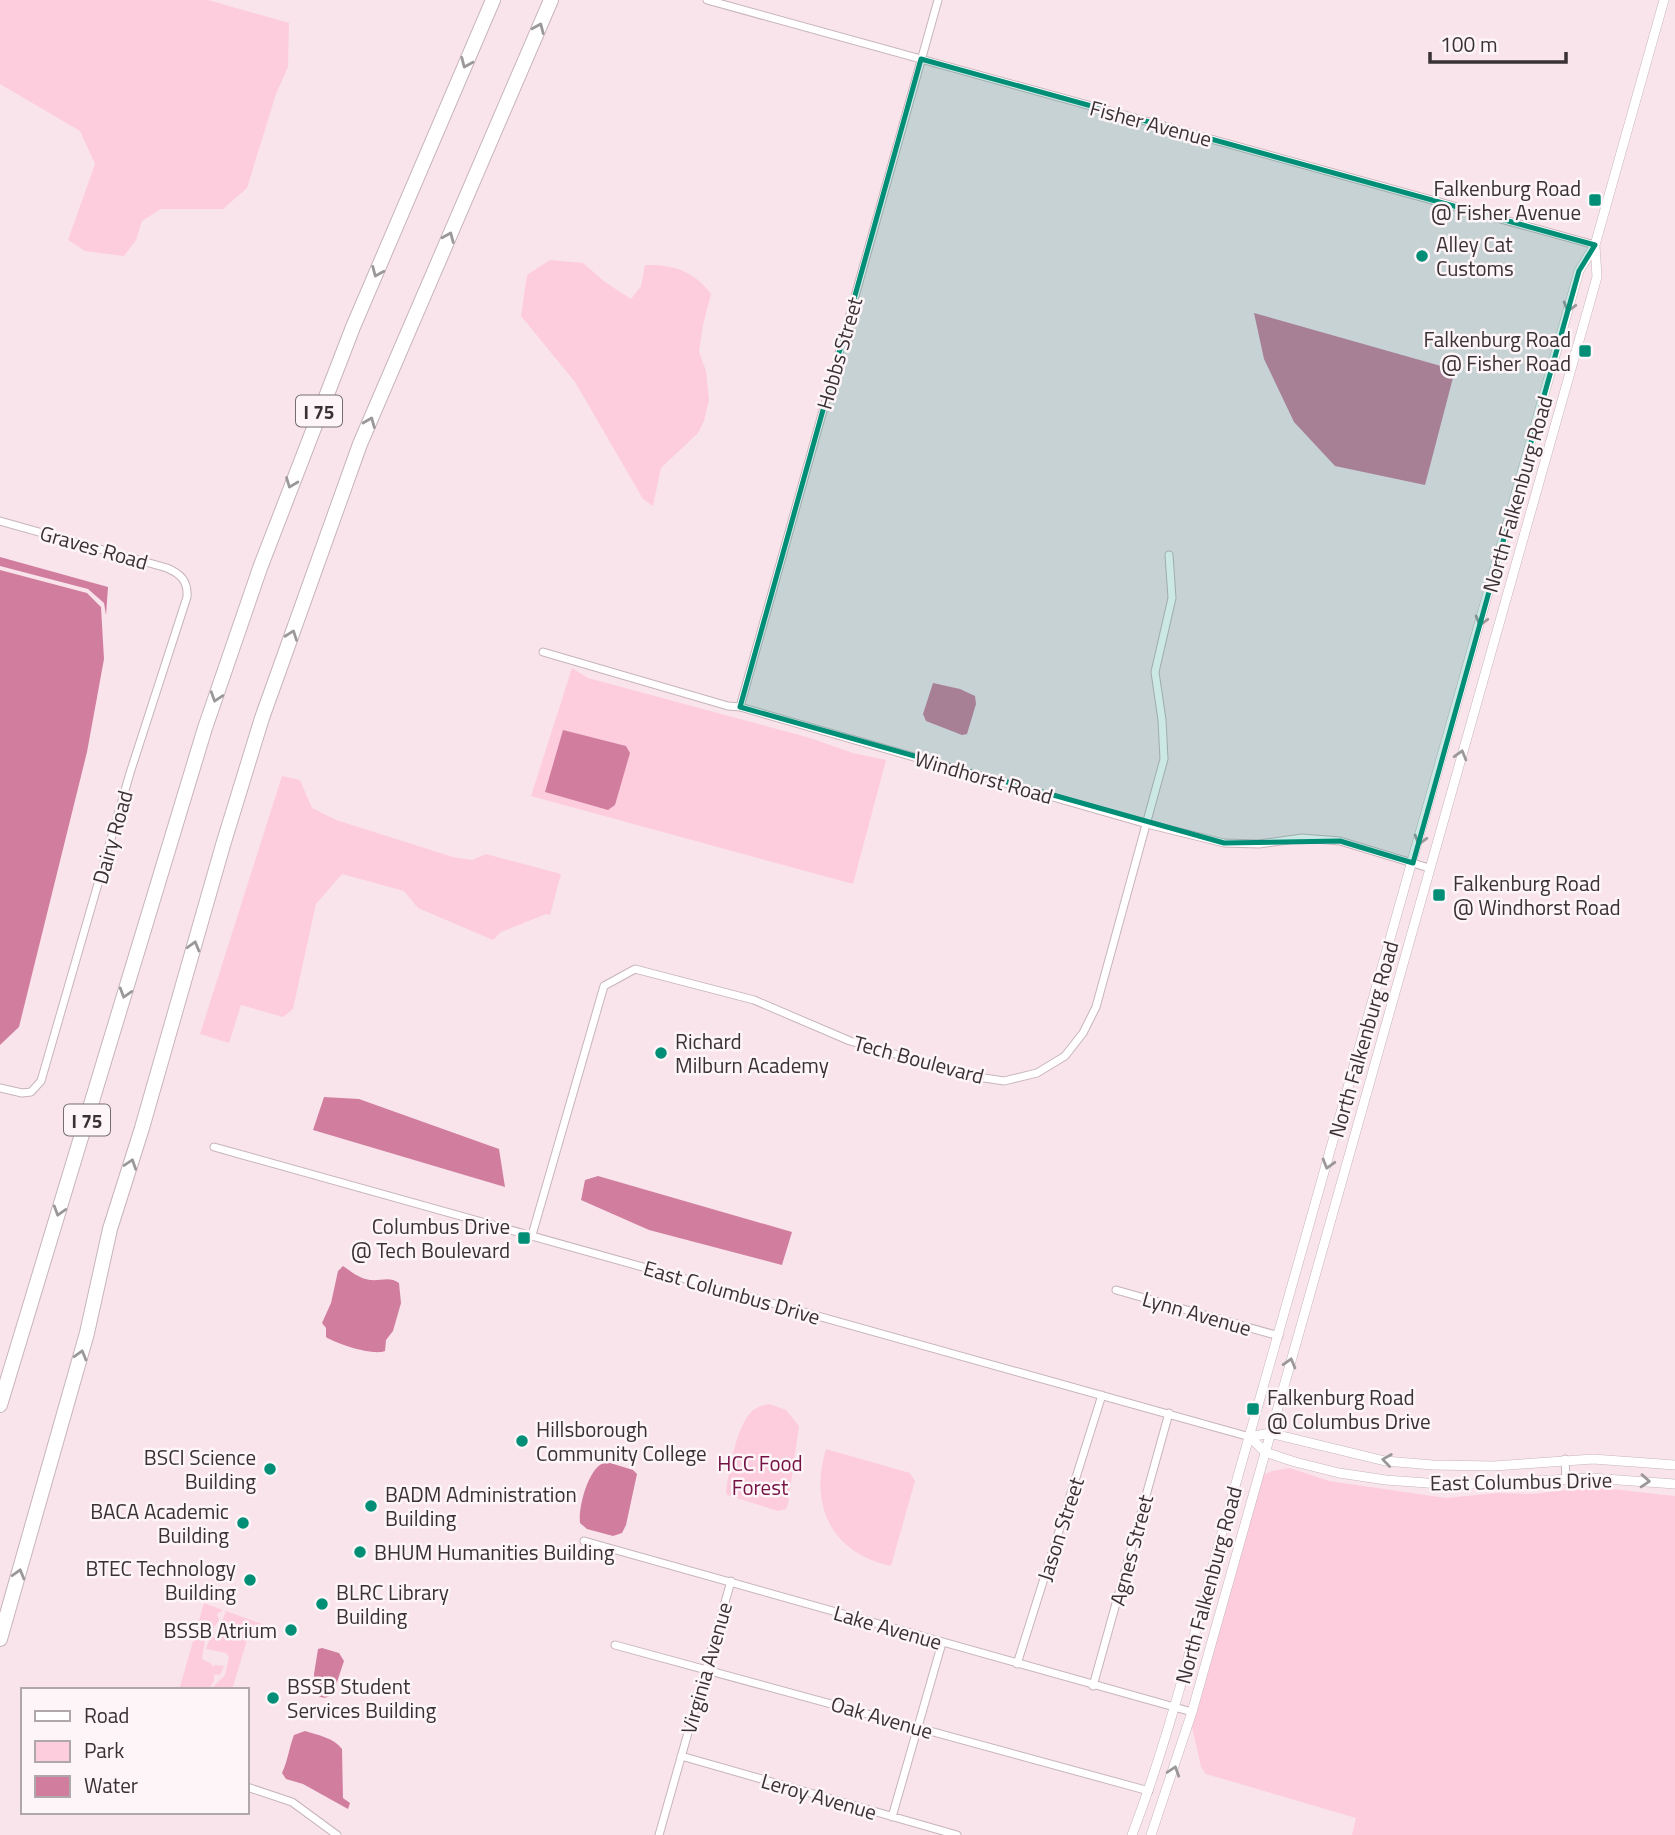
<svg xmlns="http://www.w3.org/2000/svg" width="1675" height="1835" viewBox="0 0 1675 1835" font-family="'Titillium Web',sans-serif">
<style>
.green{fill:#fdcdde}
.water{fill:#d17e9e}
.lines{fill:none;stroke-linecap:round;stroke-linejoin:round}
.minor-casing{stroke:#c7b4ba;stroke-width:9}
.tertiary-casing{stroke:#c7b4ba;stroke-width:10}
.motorway-casing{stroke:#c7b4ba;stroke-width:16}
.minor{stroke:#fff;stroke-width:7}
.tertiary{stroke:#fff;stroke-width:9}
.motorway{stroke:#fff;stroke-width:14}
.oneway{stroke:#9c989a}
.marked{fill:#008e77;fill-opacity:0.2;stroke:#008e77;stroke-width:5;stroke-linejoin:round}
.poi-dot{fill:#008e77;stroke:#fdf5f8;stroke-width:2.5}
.labels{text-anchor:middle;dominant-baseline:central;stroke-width:5;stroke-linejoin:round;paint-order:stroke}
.shield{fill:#fdf5f8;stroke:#746c6f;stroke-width:2}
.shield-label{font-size:19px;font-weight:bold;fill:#393134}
.street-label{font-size:21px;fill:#393134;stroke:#fdf5f8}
.poi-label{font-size:21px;fill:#393134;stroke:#fdf5f8;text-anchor:start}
.park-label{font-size:21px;fill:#751244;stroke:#fdf5f8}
</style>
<rect width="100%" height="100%" fill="#f9e4eb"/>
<path class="green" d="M0 0H208L289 23 288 67 276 94 247 188 223 209H161L142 221 136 240 124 256 85 251 68 240 95 164 80 131 0 84Z
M550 260 583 263 605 282 631 299 641 286 645 265C672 264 695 271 711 294L703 325 699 352 706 371 709 400 704 421 698 433 661 468 653 506 643 499 575 382 521 316 527 275Z
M572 668 588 678 810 738 853 753 886 760 853 884 531 796Z
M282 776 300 780 312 808 336 820 453 857 472 860 486 854 561 874 550 915 546 914 501 932 493 940 418 908 404 891 342 874 316 904 293 1009 283 1017 241 1005 229 1043 200 1034Z
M769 1404 786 1410 799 1426 788 1504 786 1509 778 1511 727 1495 726 1492C729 1471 736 1425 753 1410 758 1407 763 1405 769 1404Z
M826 1449 910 1473 915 1481 891 1566C831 1553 809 1505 826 1449Z
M1290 1468 1329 1481 1446 1498 1496 1493 1533 1494 1594 1487 1675 1496V1835H1352L1356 1818 1206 1774 1201 1767 1192 1727 1263 1475 1272 1471Z
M204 1603 223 1610 217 1614 219 1620 205 1640 202 1659 212 1664V1668L214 1665 224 1666 220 1675 216 1674 214 1676V1681L208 1690H179Z
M226 1611 268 1626 264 1641 248 1637 232 1690H214L212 1688 225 1675 229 1657 226 1653 206 1649 210 1637H216L217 1634 216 1631 222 1621Z"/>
<path class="water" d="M1254 313 1455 370 1425 485 1335 466 1294 422 1264 359Z
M0 557 108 587 106 615 104 603 88 589 0 566Z
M0 570 87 593 101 607 104 659 87 752 19 1027 0 1045Z
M933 683 960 689 975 696 976 704 967 734 962 735 926 721 923 714Z
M563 730 626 746 630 753 615 805 608 810 545 792Z
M324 1097 359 1099 499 1149 505 1187 313 1130Z
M598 1176 792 1232 782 1265 649 1230 581 1200 585 1180Z
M343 1266C352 1272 358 1278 370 1280 381 1281 390 1276 399 1283L401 1303 393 1331 386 1340 385 1351C374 1356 336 1344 326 1337V1328L322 1323 331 1303 338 1271Z
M607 1462 633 1470 637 1474 626 1525 622 1533 613 1536 587 1529 580 1523C578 1507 589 1464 607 1462Z
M322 1648 339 1653 344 1661 333 1694C326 1699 321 1699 315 1693L314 1674 318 1649Z
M305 1731C318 1735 334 1738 342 1749L343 1798 350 1803 348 1809 303 1784 286 1779 282 1773C288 1760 289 1748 294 1735Z"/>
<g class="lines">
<defs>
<path id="minor" d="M707 0 1595 245
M0 521 167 568C181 574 188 581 187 597L130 773 41 1081 31 1092 22 1093 0 1088
M543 652 728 706 740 707 1147 824 1224 843 1259 844 1302 838 1340 841 1429 868
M740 707 938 0
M214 1147 1250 1437
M532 1235 604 986 635 969 754 1000 850 1041 971 1076 1004 1081 1037 1073 1065 1056 1083 1033 1096 1007 1164 759 1162 720 1155 672 1172 598 1169 555
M1116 1290 1279 1336
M1565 1459 1566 1480
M584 1541 1192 1712
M615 1645 1149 1791
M1017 1664 1102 1395
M1093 1686 1169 1413
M681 1756 957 1835
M247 1787 292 1802 337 1835
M892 1817 942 1643
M659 1835 731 1581"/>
<path id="tertiary" d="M1250 1437 1265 1452 1295 1462 1339 1473 1386 1480 1454 1485 1591 1478 1675 1484
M1250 1437 1270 1433 1385 1461 1433 1465 1494 1466 1593 1459 1675 1465
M1132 1835C1169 1738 1194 1636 1221 1536L1579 271 1595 245 1664 0
M1151 1835 1192 1712 1597 277 1595 245"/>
<path id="motorway" d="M0 1405 205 728 260 568 353 327 493 0
M0 1639 87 1333 110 1229 142 1128 223 845 262 718 360 444 551 0"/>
</defs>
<use href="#minor" class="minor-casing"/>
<use href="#tertiary" class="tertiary-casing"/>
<use href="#motorway" class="motorway-casing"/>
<use href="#minor" class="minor"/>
<use href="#tertiary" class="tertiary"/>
<use href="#motorway" class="motorway"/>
</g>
<defs><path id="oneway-chevron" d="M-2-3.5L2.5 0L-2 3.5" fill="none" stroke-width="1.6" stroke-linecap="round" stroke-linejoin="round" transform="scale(1.75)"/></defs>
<g class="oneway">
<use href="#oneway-chevron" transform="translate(539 28) rotate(-67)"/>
<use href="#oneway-chevron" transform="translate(466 63) rotate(113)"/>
<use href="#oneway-chevron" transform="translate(449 237) rotate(-67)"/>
<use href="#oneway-chevron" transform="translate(377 272) rotate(113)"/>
<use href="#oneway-chevron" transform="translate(1569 307) rotate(106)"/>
<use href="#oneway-chevron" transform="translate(370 422) rotate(-68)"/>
<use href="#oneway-chevron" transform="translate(291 483) rotate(111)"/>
<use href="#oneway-chevron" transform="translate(1481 621) rotate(106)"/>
<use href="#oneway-chevron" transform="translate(292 635) rotate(-70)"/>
<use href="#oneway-chevron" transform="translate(216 697) rotate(108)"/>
<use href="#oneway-chevron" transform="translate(1461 755) rotate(-74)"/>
<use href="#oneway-chevron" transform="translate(1420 840) rotate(106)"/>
<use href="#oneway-chevron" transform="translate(194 946) rotate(-74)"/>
<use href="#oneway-chevron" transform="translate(125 993) rotate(107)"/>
<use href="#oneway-chevron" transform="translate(131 1164) rotate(-72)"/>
<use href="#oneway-chevron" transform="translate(1328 1164) rotate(106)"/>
<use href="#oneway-chevron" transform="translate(59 1211) rotate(107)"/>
<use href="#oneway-chevron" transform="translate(81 1355) rotate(-74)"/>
<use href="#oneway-chevron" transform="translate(1290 1363) rotate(-74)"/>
<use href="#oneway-chevron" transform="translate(1387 1460) rotate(-172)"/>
<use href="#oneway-chevron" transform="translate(1645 1481) rotate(4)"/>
<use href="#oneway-chevron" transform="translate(19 1574) rotate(-74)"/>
<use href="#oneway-chevron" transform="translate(1174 1771) rotate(-72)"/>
</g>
<path class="marked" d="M921 59 1595 245 1579 271 1413 863 1340 841 1224 843 740 707Z"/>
<g class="poi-dot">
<rect x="1588" y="193" width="14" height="14" rx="3.5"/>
<circle cx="1422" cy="256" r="7"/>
<rect x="1578" y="344" width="14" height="14" rx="3.5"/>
<rect x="1432" y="888" width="14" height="14" rx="3.5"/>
<circle cx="661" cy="1053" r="7"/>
<rect x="517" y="1231" width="14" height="14" rx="3.5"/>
<rect x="1246" y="1402" width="14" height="14" rx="3.5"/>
<circle cx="522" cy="1441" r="7"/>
<circle cx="270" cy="1469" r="7"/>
<circle cx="371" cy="1506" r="7"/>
<circle cx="243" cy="1523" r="7"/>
<circle cx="360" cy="1552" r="7"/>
<circle cx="250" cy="1580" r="7"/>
<circle cx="322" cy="1604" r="7"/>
<circle cx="291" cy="1630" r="7"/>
<circle cx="273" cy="1698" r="7"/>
</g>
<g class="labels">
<g class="shield">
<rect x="296" y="395.5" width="46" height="31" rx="5"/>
<rect x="64" y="1104.5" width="46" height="31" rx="5"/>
</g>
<g class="shield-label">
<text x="319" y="411">I 75</text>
<text x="87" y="1120">I 75</text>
</g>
<g class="street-label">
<text transform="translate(1151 123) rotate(15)">Fisher Avenue</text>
<text transform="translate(839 353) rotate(-74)">Hobbs Street</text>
<text transform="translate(1517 494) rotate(-74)">North Falkenburg Road</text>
<text transform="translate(94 547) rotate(16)">Graves Road</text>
<text transform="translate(984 777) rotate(16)">Windhorst Road</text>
<text transform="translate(112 837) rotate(-74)">Dairy Road</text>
<text transform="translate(1363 1039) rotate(-74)">North Falkenburg Road</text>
<text transform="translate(919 1059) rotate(15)">Tech Boulevard</text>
<text transform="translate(732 1292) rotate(16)">East Columbus Drive</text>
<text transform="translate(1197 1313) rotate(16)">Lynn Avenue</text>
<text transform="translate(1521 1481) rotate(-1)">East Columbus Drive</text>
<text transform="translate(1060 1529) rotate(-72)">Jason Street</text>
<text transform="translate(1131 1550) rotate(-75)">Agnes Street</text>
<text transform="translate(1208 1585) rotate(-75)">North Falkenburg Road</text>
<text transform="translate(888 1627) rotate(16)">Lake Avenue</text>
<text transform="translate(706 1668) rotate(-74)">Virginia Avenue</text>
<text transform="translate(882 1717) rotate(16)">Oak Avenue</text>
<text transform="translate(819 1796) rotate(16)">Leroy Avenue</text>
</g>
<g class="poi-label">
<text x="1581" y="188" text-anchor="end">Falkenburg Road<tspan x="1581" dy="24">@ Fisher Avenue</tspan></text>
<text x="1436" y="244">Alley Cat<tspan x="1436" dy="24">Customs</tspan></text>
<text x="1571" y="339" text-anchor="end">Falkenburg Road<tspan x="1571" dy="24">@ Fisher Road</tspan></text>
<text x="1453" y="883">Falkenburg Road<tspan x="1453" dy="24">@ Windhorst Road</tspan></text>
<text x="675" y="1041">Richard<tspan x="675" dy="24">Milburn Academy</tspan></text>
<text x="510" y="1226" text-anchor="end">Columbus Drive<tspan x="510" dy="24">@ Tech Boulevard</tspan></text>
<text x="1267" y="1397">Falkenburg Road<tspan x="1267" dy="24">@ Columbus Drive</tspan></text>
<text x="536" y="1429">Hillsborough<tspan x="536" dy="24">Community College</tspan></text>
<text x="256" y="1457" text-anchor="end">BSCI Science<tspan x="256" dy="24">Building</tspan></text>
<text x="385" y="1494">BADM Administration<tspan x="385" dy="24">Building</tspan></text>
<text x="229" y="1511" text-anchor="end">BACA Academic<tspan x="229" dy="24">Building</tspan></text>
<text x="374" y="1552">BHUM Humanities Building</text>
<text x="236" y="1568" text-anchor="end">BTEC Technology<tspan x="236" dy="24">Building</tspan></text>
<text x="336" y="1592">BLRC Library<tspan x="336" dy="24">Building</tspan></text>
<text x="277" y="1630" text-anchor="end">BSSB Atrium</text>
<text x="287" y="1686">BSSB Student<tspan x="287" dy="24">Services Building</tspan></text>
</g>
<g class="park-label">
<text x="760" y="1463">HCC Food<tspan x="760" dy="24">Forest</tspan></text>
</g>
</g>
<rect x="21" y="1688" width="228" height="126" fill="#fdf5f8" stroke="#afa7aa" stroke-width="2"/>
<rect x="35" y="1711" width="35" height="10" fill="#ffffff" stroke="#afa7aa" stroke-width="2"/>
<text x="84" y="1723" font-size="21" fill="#393134">Road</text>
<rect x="35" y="1741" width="35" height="21" fill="#fdcdde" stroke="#afa7aa" stroke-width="2"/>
<text x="84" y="1758" font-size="21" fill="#393134">Park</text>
<rect x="35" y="1776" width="35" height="21" fill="#d17e9e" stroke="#afa7aa" stroke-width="2"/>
<text x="84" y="1793" font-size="21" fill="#393134">Water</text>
<path d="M1430 52v10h136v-10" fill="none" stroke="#393134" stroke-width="3.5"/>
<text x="1440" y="52" font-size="21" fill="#393134" stroke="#fdf5f8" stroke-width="5" paint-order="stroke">100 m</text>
</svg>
